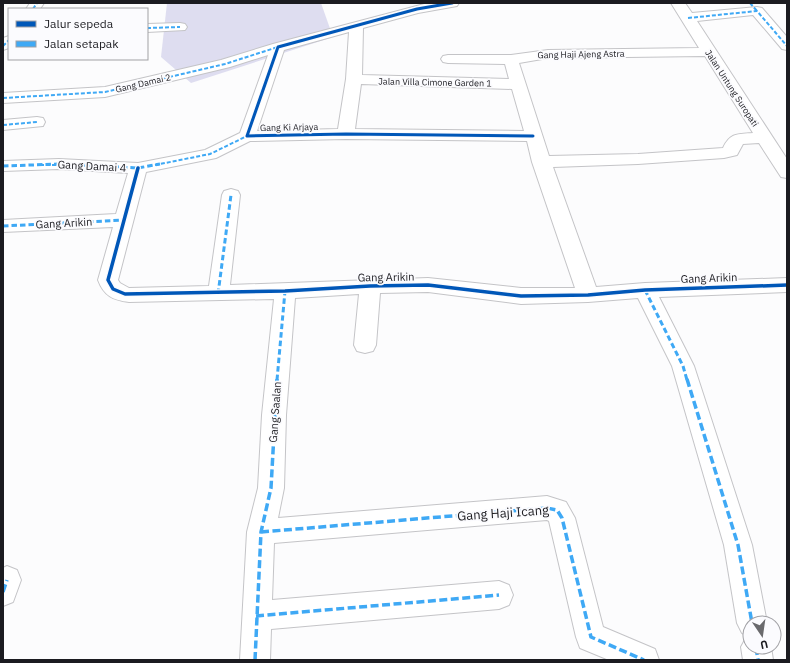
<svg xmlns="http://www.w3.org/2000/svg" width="790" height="663" viewBox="0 0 790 663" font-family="'IBM Plex Sans',sans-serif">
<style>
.green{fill:#deddf0}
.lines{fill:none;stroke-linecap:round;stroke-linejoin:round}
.minor-casing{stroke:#c4c4c7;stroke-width:2}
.minor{fill:#fff;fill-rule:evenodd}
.quiet-far2{stroke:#3fa9f5;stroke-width:2;stroke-dasharray:4 2;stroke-linecap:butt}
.quiet-far1{stroke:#3fa9f5;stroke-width:3;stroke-dasharray:5.5 3;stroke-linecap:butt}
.quiet{stroke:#3fa9f5;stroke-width:3.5;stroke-dasharray:8 3.5;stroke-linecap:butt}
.cycleway-far1-casing{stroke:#fbfbfe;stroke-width:5}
.cycleway-casing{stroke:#fbfbfe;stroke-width:6}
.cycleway-far1{stroke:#0057b8;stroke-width:3}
.cycleway{stroke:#0057b8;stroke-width:3.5}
.labels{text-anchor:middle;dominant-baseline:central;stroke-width:3.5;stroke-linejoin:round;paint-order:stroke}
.far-street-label{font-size:9px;fill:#1b1b20;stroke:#fbfbfe}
.street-label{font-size:11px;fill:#1b1b20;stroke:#fbfbfe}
.near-street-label{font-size:13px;fill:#1b1b20;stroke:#fbfbfe}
</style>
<rect width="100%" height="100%" fill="#fcfcfd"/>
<path class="green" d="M167 3H321L333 37 191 83 161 57Z"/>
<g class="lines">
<defs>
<path id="minor" d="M30 3H44L40 9H26Z
M428 3H459L457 6 418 13 363 28 362 75 509 79 505 64 448 63 443 62 441 59 443 56 448 55H511L548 50 699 48 671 3H685L692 13 757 7 762 8 787 37V50L782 49 753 15 697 21 787 159V178L781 177 759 143 743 144 737 155 724 158 638 164 553 167 596 287 645 283 787 278V292L659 297 694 366 752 545 767 623H750V647H771L773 660H743L741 647 747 636 742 633 737 623 724 545 672 366 638 298 588 302 521 304 428 292 380 293 376 345 373 351 365 353 357 351 354 345 359 294 295 298 286 415 284 488 278 518 547 496 566 502 575 518 603 627 655 649 659 660H609L580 648 576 637 549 521 547 520 274 543 272 600 499 581 509 585 513 595 509 605 499 609 271 629 270 660H240L247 532 258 488 262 415 274 299 129 302C113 300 104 296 98 280L113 227 3 232V220L116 214 128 173 59 169 3 171V161L59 159 138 163 205 150 240 133 268 55 230 67 105 97 3 103V93L105 87 221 60 273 44ZM349 32 346 79 338 129 257 131 284 50ZM705 56 753 133C737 134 730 133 723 148L638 154 549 156 519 63 548 58ZM361 84 512 89 524 131 355 129ZM346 139 527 141 532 162 575 288H521L428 278 230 285 240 195 238 191 231 189 224 191 222 195 209 286 129 288 120 283 118 280 146 172 216 158 250 141Z
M180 23 185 24 187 27 185 30 147 32V24Z
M9 36V48L3 50V38Z
M37 117 43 118 45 122 43 126 3 130V120Z
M7 566 17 570 21 580 13 602 3 606V568Z"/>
</defs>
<use href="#minor" class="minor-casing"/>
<use href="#minor" class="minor"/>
<path class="quiet-far2" d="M750 3 757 11
M33 9 37 3
M688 18 757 11 787 46
M147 28 180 27
M3 46 9 40
M3 98 105 92 225 64 278 47
M3 125 37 122
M40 165H72
M155 165 210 154 247 136"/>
<path class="quiet-far1" d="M3 166 59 164 138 168 160 164
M3 226 125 220
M645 290 683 366 687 380
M218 294 231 195
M277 380 285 291"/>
<path class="quiet" d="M687 379 738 545 752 623
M261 532 547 508 557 510 562 518 591 637 644 660
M3 592 7 580
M256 616 499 595
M756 647 758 660
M255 660 261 532 271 488 277 379"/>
<defs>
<path id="cycleway-far1" d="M452 3 417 9 278 47 247 136 346 134 533 136"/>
<path id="cycleway" d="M138 168 108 280 113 289 125 294 285 291 370 286 428 285 521 296 588 295 645 290 787 285"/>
</defs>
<use href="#cycleway-far1" class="cycleway-far1-casing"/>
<use href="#cycleway" class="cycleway-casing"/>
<use href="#cycleway-far1" class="cycleway-far1"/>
<use href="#cycleway" class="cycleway"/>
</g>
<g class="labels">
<g class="far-street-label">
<text transform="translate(581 54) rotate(-1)">Gang Haji Ajeng Astra</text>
<text transform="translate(435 82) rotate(1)">Jalan Villa Cimone Garden 1</text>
<text transform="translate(143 83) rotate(-13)">Gang Damai 2</text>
<text transform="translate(732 88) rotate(57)">Jalan Untung Suropati</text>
<text transform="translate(289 127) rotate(-1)">Gang Ki Arjaya</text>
</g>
<g class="street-label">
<text transform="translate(92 166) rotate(3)">Gang Damai 4</text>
<text transform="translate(64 223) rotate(-3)">Gang Arikin</text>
<text transform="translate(386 277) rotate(-1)">Gang Arikin</text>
<text transform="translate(709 278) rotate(-2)">Gang Arikin</text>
<text transform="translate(275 412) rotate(-86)">Gang Saalan</text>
</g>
<g class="near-street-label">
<text transform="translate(503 513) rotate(-4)">Gang Haji Icang</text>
</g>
</g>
<rect width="790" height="663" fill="none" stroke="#1b1b20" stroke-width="8"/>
<rect x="8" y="8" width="140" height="52" fill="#fbfbfe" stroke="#a1a1a5"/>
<rect x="16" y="21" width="20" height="6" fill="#0057b8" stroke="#a1a1a5"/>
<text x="44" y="28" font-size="12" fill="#1b1b20">Jalur sepeda</text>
<rect x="16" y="41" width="20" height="6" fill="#3fa9f5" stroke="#a1a1a5"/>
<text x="44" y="48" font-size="12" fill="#1b1b20">Jalan setapak</text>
<g transform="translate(762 635) rotate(167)"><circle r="19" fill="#fbfbfe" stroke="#a1a1a5"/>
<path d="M0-3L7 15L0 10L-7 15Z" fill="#6a6a6d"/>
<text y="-6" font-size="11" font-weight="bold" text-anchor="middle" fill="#1b1b20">U</text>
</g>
</svg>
